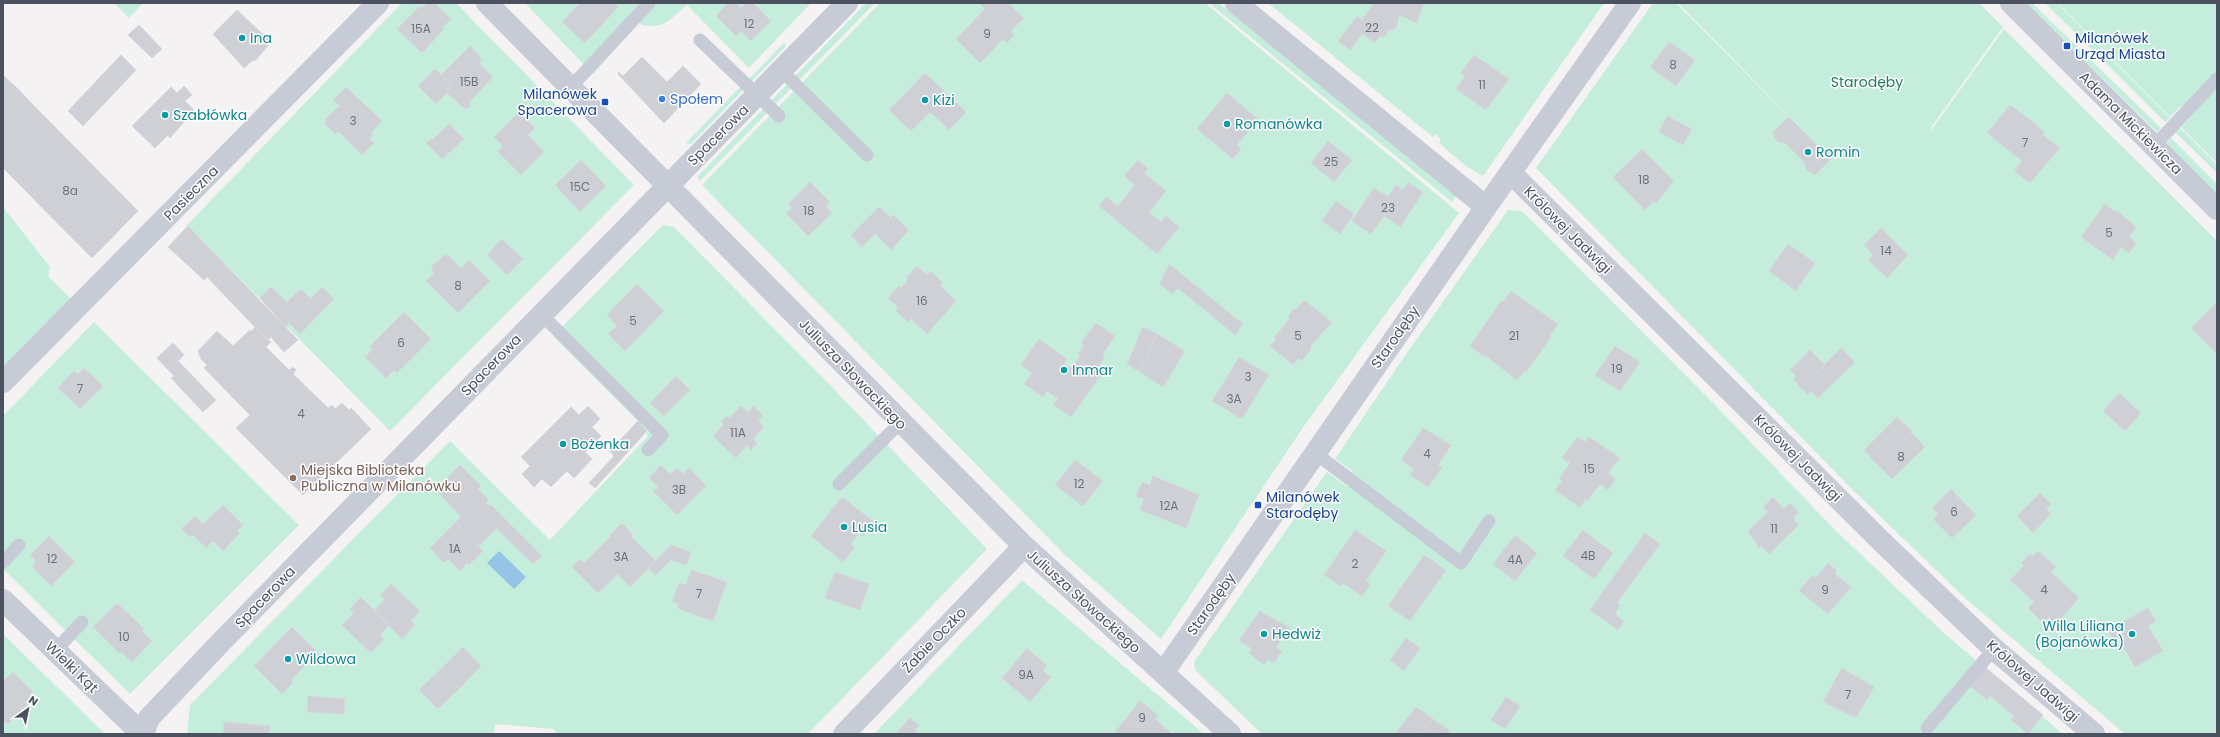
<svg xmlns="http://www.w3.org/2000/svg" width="2220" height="737" viewBox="0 0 2220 737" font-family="Poppins,sans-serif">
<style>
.green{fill:#c4eddc}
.water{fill:#95c5e6}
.building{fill:#cfd0d5;stroke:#d6d7dc}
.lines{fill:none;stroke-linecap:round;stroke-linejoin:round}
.lane{stroke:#c6cbd5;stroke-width:13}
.street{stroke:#c6cbd5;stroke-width:22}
.culture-dot{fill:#0f9aa8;stroke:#fff;stroke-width:1.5}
.transit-dot{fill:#1a4fb4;stroke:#fff;stroke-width:1.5}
.shop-dot{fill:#3f7fe0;stroke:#fff;stroke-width:1.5}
.education-dot{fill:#8d6e63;stroke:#fff;stroke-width:1.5}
.labels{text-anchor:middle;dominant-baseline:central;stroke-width:3;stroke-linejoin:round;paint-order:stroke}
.number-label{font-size:12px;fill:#6c717c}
.culture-label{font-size:14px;fill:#0d838f;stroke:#fff;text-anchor:start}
.transit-label{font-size:14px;fill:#164399;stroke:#fff;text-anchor:start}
.park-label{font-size:14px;fill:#1f7b5f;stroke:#fff}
.shop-label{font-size:14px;fill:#366cbe;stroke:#fff;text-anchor:start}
.street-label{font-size:14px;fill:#4b515e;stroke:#fff}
.education-label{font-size:14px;fill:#785e54;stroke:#fff;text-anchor:start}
</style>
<rect width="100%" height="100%" fill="#f4f2f2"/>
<path class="green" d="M114 3H143L129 18Z
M402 3H456L634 185 390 431 187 225Z
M525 3H811L749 68 687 5C670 19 665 29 642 25L639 22 593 74Z
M866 3H875L700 181 697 177Z
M880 3H1205L1459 213 1304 426 1161 639 1065 555 702 185Z
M1209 3H1219L1456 196 1452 202Z
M1268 3H1604L1483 176 1466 166 1439 143 1441 139 1435 134 1433 137Z
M1653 3H1676L1843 171 1678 3H1979L2003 27 1930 129H1932L2004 29 2217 241V734H2125L1966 599 1853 490 1536 168Z
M2026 3H2032L2161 128 2157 132Z
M2045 3H2057L2170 118 2165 122Z
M2058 3H2217V163L2181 127 2191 117 2181 106 2170 117Z
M784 43 786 46 752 81 748 80Z
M742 85 744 89 691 144 686 143Z
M2180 128 2217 165V173L2176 133Z
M2171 138 2217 184V196L2166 144Z
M3 207 50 267 48 276 71 299 3 371Z
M1508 210 1522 211 1715 405 1834 529 1945 634 2063 734H1262L1195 670 1194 662 1327 472 1348 487 1353 471 1335 459 1402 360Z
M663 225 674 227 830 385 987 549 808 734H556L554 729 495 724 494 734H187L190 705 450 441 550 540 648 436 646 434 648 431 553 336Z
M94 322 299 525 130 694 3 569V416Z
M1022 580 1204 734H874Z
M3 634 105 734H3Z"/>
<path class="water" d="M499 551 526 577 514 589 487 563Z"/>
<path class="building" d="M428 3H434L451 19 442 28 444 29 422 53 397 29 420 6 422 8Z
M580 3H614L618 7 585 43 562 22Z
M728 3H736L741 8 746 3H753L771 21 751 41 741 31 736 36 716 16Z
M979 3H1008L1024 18 1011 31 1014 35 1007 43 1003 39 980 63 956 39 985 9Z
M1374 3H1424L1417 23 1399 15 1397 25 1395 29 1389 30 1385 36 1379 37 1375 43 1362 34 1350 50 1338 41 1357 16 1362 20Z
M237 10 271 42 255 61 253 60 244 68 213 34Z
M139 25 162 49 152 58 128 35Z
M1669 42 1695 60 1676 86 1650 67Z
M470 46 482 59 479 63 493 77 470 101V107L465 109 447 93V89L453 86 441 75Z
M121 55 136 70 83 126 68 111Z
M1474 55 1509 79 1486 110 1456 89 1465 76 1461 73Z
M642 57 667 82 683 66 701 84 664 123 618 74 619 72 623 76Z
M435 69 453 86 447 89V93L436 104 418 86Z
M925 73 966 112 949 130 930 112 911 131 889 110Z
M3 75 17 88 3 102Z
M184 86 192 95 185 101 194 110 170 138 168 135 155 148 132 126 171 87 177 93Z
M346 87 382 121 371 133 373 135 369 138 374 143 362 155 338 131 335 134 324 123 326 121 325 119 340 106 333 100Z
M17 88 35 107 3 139V102Z
M1227 93 1258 119 1237 145 1241 149 1233 159 1197 129Z
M2010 105 2032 121 2045 133 2043 135 2060 148 2030 183 2014 171 2022 161 1987 133Z
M35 107 138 211 92 258 3 168V139Z
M519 112 535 128 528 135 544 152 521 175 498 152 503 146 494 137Z
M1667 116 1692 129 1683 145 1659 132Z
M1789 117 1831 159 1815 175 1806 169 1804 162 1785 143 1778 142 1775 138 1772 133Z
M449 124 464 139 442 159 426 143 431 139 432 140Z
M1328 141 1352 160 1334 182 1311 163Z
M1642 149 1674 181 1656 203 1654 201 1645 210 1613 177Z
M581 160 606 186 580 212 555 185Z
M1138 160 1148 169 1144 173 1166 191 1149 212 1161 222 1166 216 1179 227 1157 254 1099 206 1106 197 1118 206 1135 185 1124 176Z
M810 182 830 202 826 207 832 213 808 236 786 213 792 208 788 204Z
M1408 182 1423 192 1400 227 1384 216 1371 234 1352 221 1374 188 1388 197 1396 185 1403 190Z
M1336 201 1354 214 1340 234 1322 221Z
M2105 204 2115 212 2117 211 2136 227 2129 237 2136 243 2129 253 2121 247 2113 260 2081 237Z
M879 207 891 218 862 247 851 235Z
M893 215 909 230 891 250 875 234Z
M188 226 298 340 284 352 271 337 269 339 255 327 207 277 204 280 168 247Z
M1881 228 1908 255 1887 278 1868 260 1873 255 1864 245Z
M502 239 523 259 507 275 487 255Z
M1788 244 1815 263 1796 291 1769 271Z
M448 255 461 269 469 260 490 281 458 313 426 281 434 273 432 272V266L443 256Z
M1169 264 1243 324 1235 335 1178 288 1172 294 1160 284Z
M917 266 927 275 931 271 943 283 940 286 956 301 927 334 911 319 908 322 896 311 898 307 888 298 899 286 901 288 908 280 906 278Z
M637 284 664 311 625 351 608 334 617 326 607 315Z
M271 287 287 302 301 289 311 299 288 322 289 323 286 327 260 298Z
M322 287 334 299 300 334 288 322Z
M1511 291 1558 324 1550 336 1551 337 1527 371 1525 370 1517 380 1486 356 1485 357 1470 346 1501 301 1503 302Z
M1304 300 1332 322 1310 347 1312 348 1302 361 1299 358 1293 365 1270 346 1276 340 1274 338 1290 318 1288 316 1294 309 1296 310Z
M2217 302V354L2191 328Z
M404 312 431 339 397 373 394 370 386 378 365 357 373 349 370 346Z
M1096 323 1115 336 1102 355 1105 357 1097 368 1103 372 1071 417 1053 405 1058 399 1047 391 1043 397 1024 384 1032 373 1021 365 1039 339 1067 359 1064 363 1071 368 1080 356 1078 354 1084 345 1081 343Z
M255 327 271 342 266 347 289 370 293 367 296 370 293 374 328 408 332 405 335 409 342 403 349 410 351 408 371 429 303 495 236 428 250 415 204 368 207 365 201 359 198 351 217 331 233 346 250 330 251 332Z
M1143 327 1157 334 1140 372 1127 364Z
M1157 334 1185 351 1163 387 1140 372Z
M173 343 184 355 178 361 216 400 203 412 171 378 174 376 157 358Z
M1615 346 1640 362 1620 391 1595 375Z
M1841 348 1855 362 1818 398 1811 391 1808 395 1801 388Z
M1810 350 1825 365 1801 388 1793 379 1796 376 1790 370Z
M1239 357 1269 375 1256 396 1227 377Z
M84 368 103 386 80 409 58 388 74 371 78 374Z
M676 376 690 390 664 416 650 403Z
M1227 377 1256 396 1242 419 1212 401Z
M2119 393 2141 413 2125 431 2103 411Z
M588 406 600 419 592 427 601 436 585 452 592 459 574 478 567 471 551 487 542 479 534 487 522 474 530 466 521 457 571 407 579 415Z
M741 406 748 412 753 406 763 415 758 421 764 427 753 439 757 443 751 450 747 445 736 458 713 436 724 424 721 422 727 416 729 418Z
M1897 417 1912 431 1878 465 1864 450Z
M638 421 647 431 595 488 589 483 614 456 610 451Z
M1423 428 1451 445 1438 465 1442 468 1428 487 1410 475 1414 469 1401 460Z
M1911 432 1925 447 1892 479 1878 465Z
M1577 437 1585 442 1589 437 1620 458 1608 473 1616 479 1608 490 1600 484 1588 500 1586 499 1580 507 1555 490 1562 481 1559 479 1570 463 1562 458Z
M1075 460 1103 481 1083 506 1055 485Z
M460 465 481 486 478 489 489 500 486 503 488 506 490 504 510 524 501 533 497 528 478 547 455 523 461 517 436 490Z
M661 465 670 474 677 468 683 474 689 468 706 486 677 515 653 491 658 487 649 478Z
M1153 476 1199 495 1186 528 1140 510 1144 499 1136 496 1142 482 1150 485Z
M1951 489 1976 515 1952 538 1933 519 1938 514 1932 508Z
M2040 493 2051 504 2046 509 2051 514 2033 533 2017 516Z
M842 497 874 522 863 536 859 533 851 544 855 547 843 562 811 536Z
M1773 497 1784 509 1790 503 1798 512 1793 518 1799 525 1769 554 1761 546 1759 548 1748 531 1768 512 1763 507Z
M223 505 243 525 237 531 239 534 223 551 213 541 206 548 193 535 190 537 181 529 195 516 203 524Z
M455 523 483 551 469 565 467 563 460 571 448 559 444 563 430 548Z
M622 523 633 535 631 537 656 561 630 587 618 574 598 593 572 567 580 559 584 563 611 536 610 535Z
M510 524 542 556 533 564 501 533Z
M1355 530 1386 551 1366 581 1370 585 1362 596 1343 583 1341 586 1324 575Z
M1583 530 1613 553 1594 579 1563 556Z
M1645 533 1660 544 1617 603 1620 605 1615 614 1624 621 1618 630 1590 610Z
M1515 535 1537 553 1515 581 1493 564Z
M49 536 75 562 51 586 32 566 36 561 30 555Z
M671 545 691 552 686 565 671 560 656 575 648 568Z
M2038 551 2056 567 2051 572 2079 598 2056 624 2049 617 2043 623 2028 608 2034 602 2010 580 2024 566 2021 563 2030 554 2033 556Z
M1424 555 1446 570 1410 621 1388 606Z
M1828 563 1837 571 1835 574 1851 587 1828 614 1799 591 1812 575 1816 578Z
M691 570 727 582 713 621 677 608 679 604 672 602 679 583 686 585Z
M835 572 869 584 860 610 825 598Z
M391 584 420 611 411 621 415 625 402 639 374 611 385 599 380 595Z
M361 597 389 625 380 635 384 639 371 653 342 625 354 613 350 609Z
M117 603 144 629 142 631 152 641 132 662 121 652 119 653 93 627Z
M2148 608 2156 621 2148 626 2163 651 2135 667 2119 638 2114 641 2108 630Z
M1260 611 1290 628 1276 647 1282 651 1274 663 1268 659 1264 665 1249 653 1252 649 1239 640Z
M292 627 320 655 309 666 307 663 291 680 293 682 282 694 254 666Z
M1406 638 1420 648 1404 671 1390 660Z
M463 647 481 666 460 688 441 669Z
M1027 648 1047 666 1043 671 1051 677 1030 702 1002 678Z
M1985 667 2043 715 2028 734 2011 720 2014 716 1990 696 1987 700 1970 686Z
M1842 668 1874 687 1856 718 1823 702Z
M441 669 460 688 438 709 419 690Z
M13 672 33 692 29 696 33 699 8 724 3 720V681Z
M308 696 345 699 344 714 307 712Z
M1506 697 1520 706 1505 729 1491 720Z
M1140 701 1158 715 1155 719 1170 732 1169 734H1118L1115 732Z
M1416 707 1433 719 1421 734H1395Z
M910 718 919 726 915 730 919 734H898L896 733Z
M1433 719 1450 731 1448 734H1421Z
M224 722 270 726 269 734H223Z"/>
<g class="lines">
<path class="lane" d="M700 40 779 116
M782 71 867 155
M570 88 649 3
M2154 146 2217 79
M541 314 662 435 648 450
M1315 453 1461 563 1489 521
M839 484 900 423
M3 562 19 545
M55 651 82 622
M1927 728 1994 649"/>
<path class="street" d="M487 3 1024 546 1230 734
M1236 3 1486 207
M2011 3 2217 209
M1511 173 1882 542 1994 649 2094 734
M3 382 378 3
M3 600 142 734
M1163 673 1486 207 1630 3
M143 734 149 718 222 641 847 3
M844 734 1024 546"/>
</g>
<g class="culture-dot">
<circle cx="242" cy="38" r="4"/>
<circle cx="925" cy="100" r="4"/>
<circle cx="165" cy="115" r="4"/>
<circle cx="1227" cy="124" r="4"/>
<circle cx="1808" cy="152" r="4"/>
<circle cx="1064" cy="370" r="4"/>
<circle cx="563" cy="444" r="4"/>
<circle cx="844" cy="527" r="4"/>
<circle cx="1264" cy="634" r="4"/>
<circle cx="2132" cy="634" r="4"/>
<circle cx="288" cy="659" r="4"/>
</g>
<g class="transit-dot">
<rect x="2063" y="42" width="8" height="8" rx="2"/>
<rect x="601" y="98" width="8" height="8" rx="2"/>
<rect x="1254" y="501" width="8" height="8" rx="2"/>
</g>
<circle class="shop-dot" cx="662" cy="99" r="4"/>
<circle class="education-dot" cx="293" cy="478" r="4"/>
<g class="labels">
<g class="number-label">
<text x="749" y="23">12</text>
<text x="1372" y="27">22</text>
<text x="421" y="28">15A</text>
<text x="987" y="33">9</text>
<text x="1673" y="64">8</text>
<text x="469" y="81">15B</text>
<text x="1482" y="84">11</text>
<text x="353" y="120">3</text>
<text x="2025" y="142">7</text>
<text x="1331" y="161">25</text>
<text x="1644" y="179">18</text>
<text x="580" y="186">15C</text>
<text x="70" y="190">8a</text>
<text x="1388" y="207">23</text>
<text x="809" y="210">18</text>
<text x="2109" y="232">5</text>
<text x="1886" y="250">14</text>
<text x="458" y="285">8</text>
<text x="922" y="300">16</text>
<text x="633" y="320">5</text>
<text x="1298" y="335">5</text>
<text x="1514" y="335">21</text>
<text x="401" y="342">6</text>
<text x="1617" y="368">19</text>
<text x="1248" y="376">3</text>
<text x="80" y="388">7</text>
<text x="1234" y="398">3A</text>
<text x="301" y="413">4</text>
<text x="738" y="432">11A</text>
<text x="1427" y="453">4</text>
<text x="1901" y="456">8</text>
<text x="1589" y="468">15</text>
<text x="1079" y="483">12</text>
<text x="679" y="489">3B</text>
<text x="1169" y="505">12A</text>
<text x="1954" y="511">6</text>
<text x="1774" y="528">11</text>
<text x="455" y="548">1A</text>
<text x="1588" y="555">4B</text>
<text x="621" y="556">3A</text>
<text x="52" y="558">12</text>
<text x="1515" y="559">4A</text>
<text x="1355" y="563">2</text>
<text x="1825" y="589">9</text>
<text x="2044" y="589">4</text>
<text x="699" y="593">7</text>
<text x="124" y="636">10</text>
<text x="1026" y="674">9A</text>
<text x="1848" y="694">7</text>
<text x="1142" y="717">9</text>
</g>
<g class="culture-label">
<text x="250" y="38">Ina</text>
<text x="933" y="100">Kizi</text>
<text x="173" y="115">Szabłówka</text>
<text x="1235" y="124">Romanówka</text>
<text x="1816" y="152">Romin</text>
<text x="1072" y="370">Inmar</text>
<text x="571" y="444">Bożenka</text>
<text x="852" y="527">Lusia</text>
<text x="2124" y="626" text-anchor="end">Willa Liliana<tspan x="2124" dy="16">(Bojanówka)</tspan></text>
<text x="1272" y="634">Hedwiż</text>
<text x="296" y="659">Wildowa</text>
</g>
<g class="transit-label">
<text x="2075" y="38">Milanówek<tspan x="2075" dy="16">Urząd Miasta</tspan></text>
<text x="597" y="94" text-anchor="end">Milanówek<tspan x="597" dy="16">Spacerowa</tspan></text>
<text x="1266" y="497">Milanówek<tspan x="1266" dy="16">Starodęby</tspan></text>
</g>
<g class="park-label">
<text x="1867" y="82">Starodęby</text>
</g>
<g class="shop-label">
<text x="670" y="99">Społem</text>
</g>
<g class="street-label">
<text transform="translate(2131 123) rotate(45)">Adama Mickiewicza</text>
<text transform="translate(718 135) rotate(-45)">Spacerowa</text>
<text transform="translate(191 193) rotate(-45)">Pasieczna</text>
<text transform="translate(1568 230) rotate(45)">Królowej Jadwigi</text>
<text transform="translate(1395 337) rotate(-55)">Starodęby</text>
<text transform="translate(491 365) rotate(-46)">Spacerowa</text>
<text transform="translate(853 374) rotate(46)">Juliusza Słowackiego</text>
<text transform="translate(1798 458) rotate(45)">Królowej Jadwigi</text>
<text transform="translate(265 597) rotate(-46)">Spacerowa</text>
<text transform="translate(1084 601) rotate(42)">Juliusza Słowackiego</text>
<text transform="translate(1211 604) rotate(-55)">Starodęby</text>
<text transform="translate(934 640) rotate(-46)">Żabie Oczko</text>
<text transform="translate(72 667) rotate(44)">Wielki Kąt</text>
<text transform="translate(2033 681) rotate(41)">Królowej Jadwigi</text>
</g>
<g class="education-label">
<text x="301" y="470">Miejska Biblioteka<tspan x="301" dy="16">Publiczna w Milanówku</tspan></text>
</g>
</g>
<rect width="2220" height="737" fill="none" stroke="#4b515e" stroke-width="8"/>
<g transform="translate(28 709) rotate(33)" stroke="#ffffff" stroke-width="3" paint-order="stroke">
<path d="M0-3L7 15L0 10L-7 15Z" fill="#4b515e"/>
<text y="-6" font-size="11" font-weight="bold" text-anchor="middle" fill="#4b515e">N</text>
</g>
</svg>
